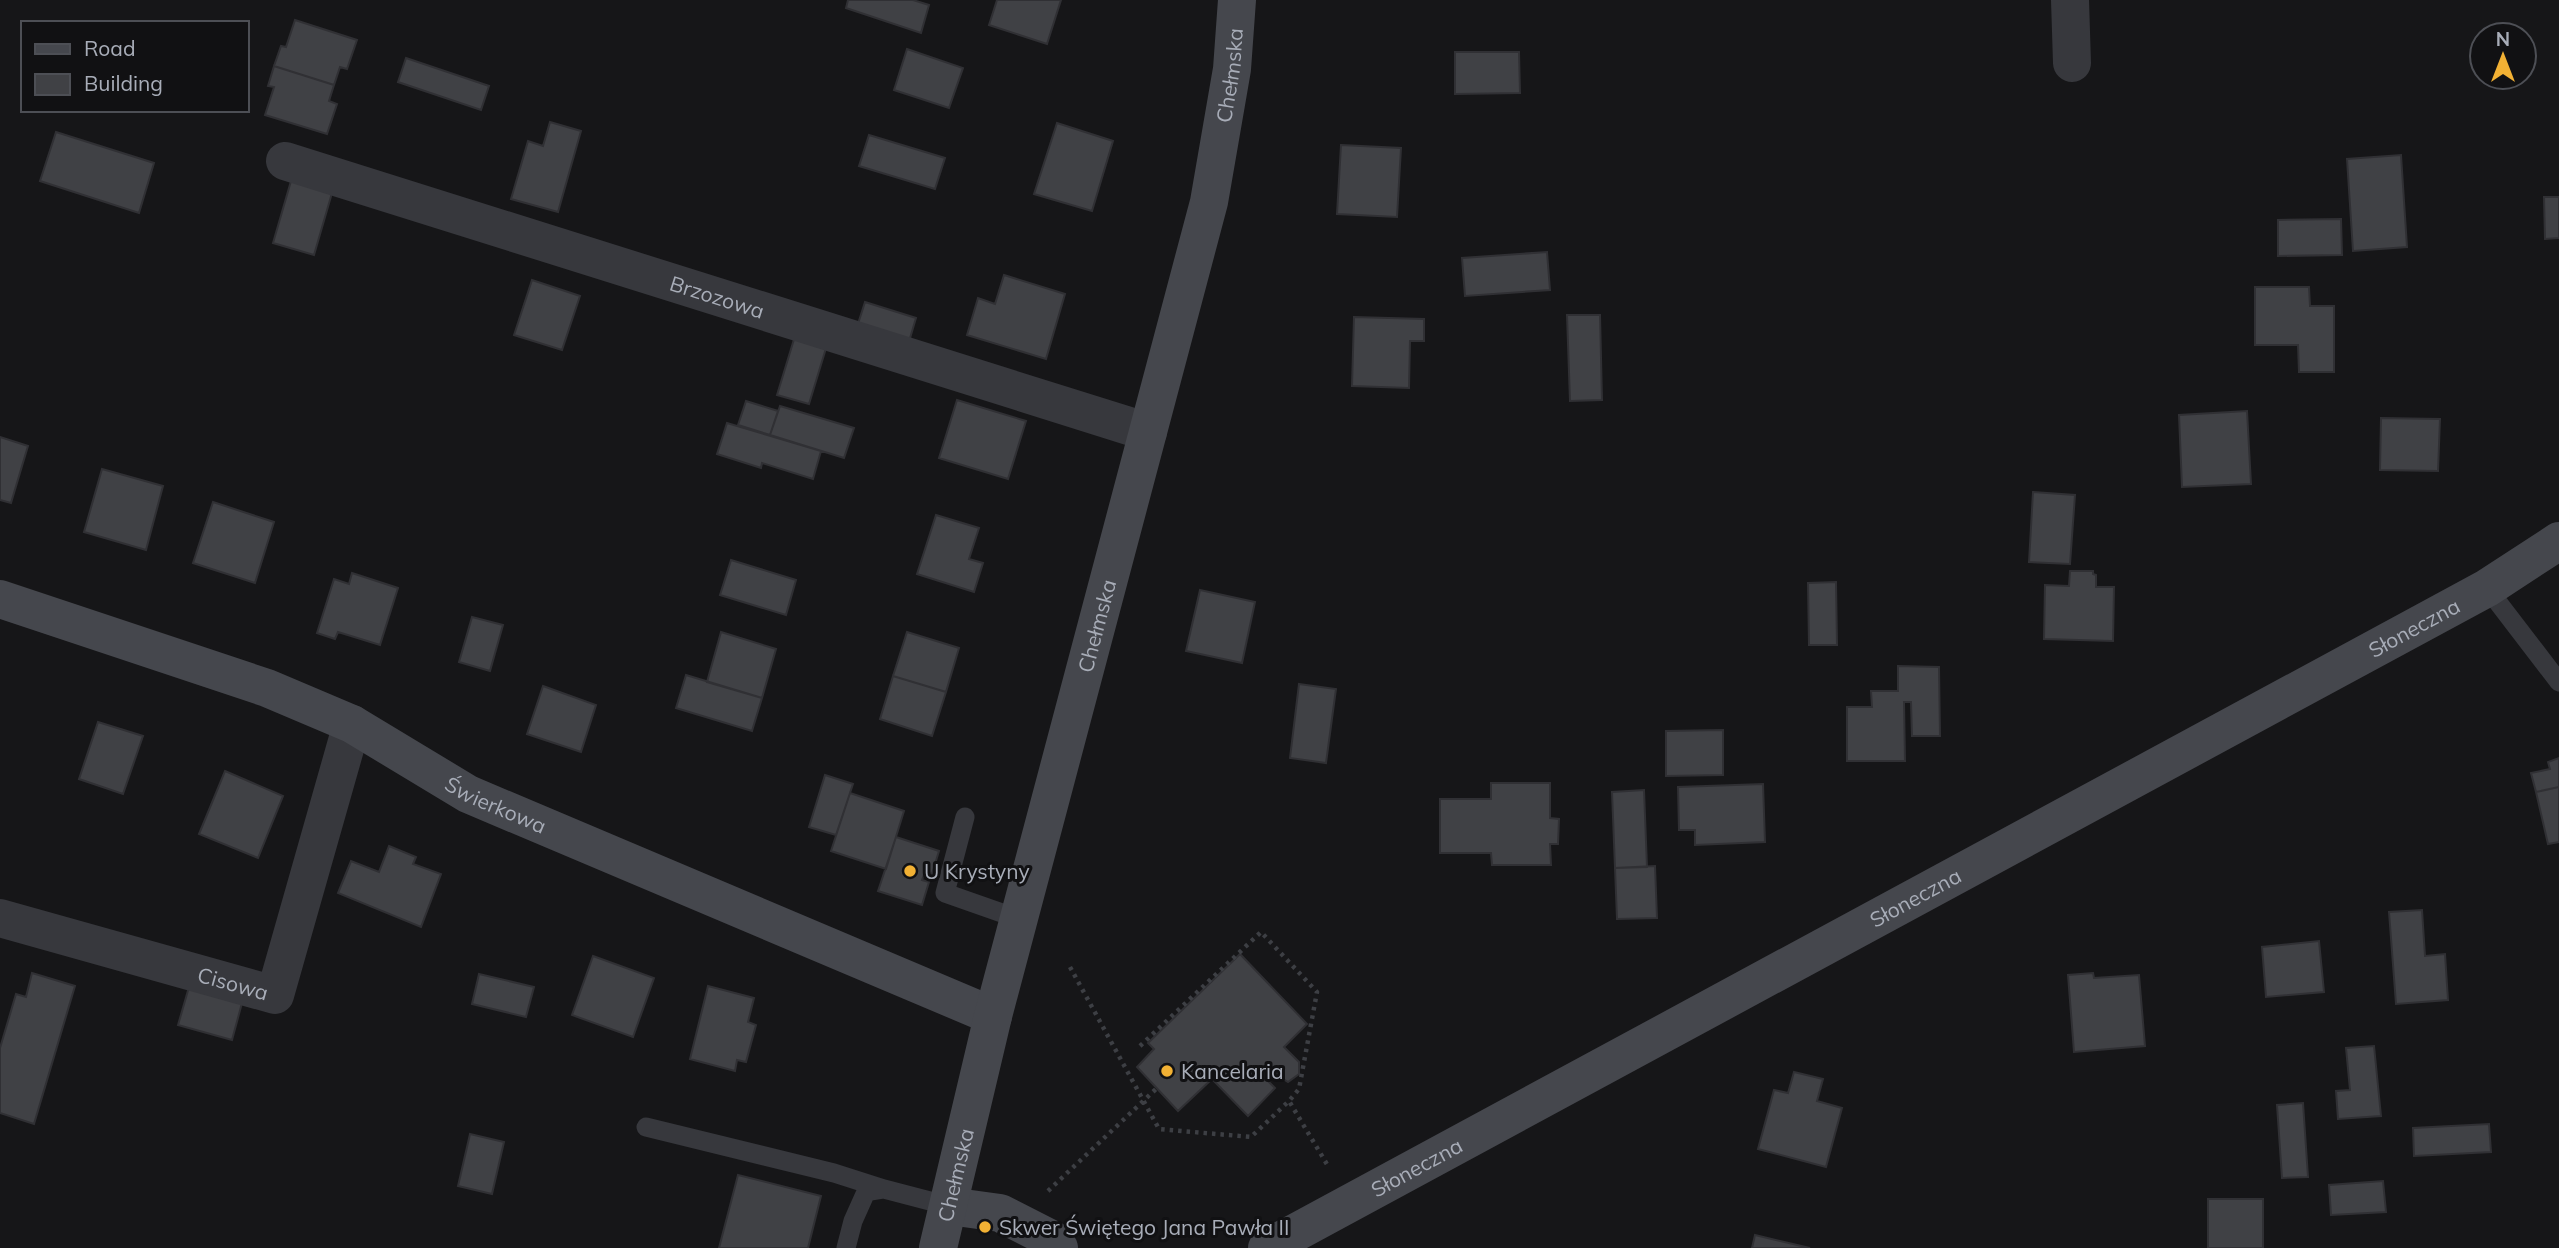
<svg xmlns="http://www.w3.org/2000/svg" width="2559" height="1248" viewBox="0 0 2559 1248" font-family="Mulish,sans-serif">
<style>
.building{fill:#404145;stroke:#303034;stroke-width:2}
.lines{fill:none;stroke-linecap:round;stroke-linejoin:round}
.path{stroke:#3d3f44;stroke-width:4.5;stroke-dasharray:3.5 5;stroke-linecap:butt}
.lane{stroke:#37383d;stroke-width:19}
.street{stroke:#37383d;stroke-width:38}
.secondary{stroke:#45474d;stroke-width:38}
.poi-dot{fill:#f2b134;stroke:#111113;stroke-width:2.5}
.labels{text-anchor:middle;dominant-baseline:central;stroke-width:6;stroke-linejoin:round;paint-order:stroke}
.street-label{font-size:21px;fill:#a8adb8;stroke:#111113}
.poi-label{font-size:21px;fill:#a8adb8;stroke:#111113;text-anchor:start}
</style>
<rect width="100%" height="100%" fill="#161618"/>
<path class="building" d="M848 0H913L929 5 921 33 846 8Z
M997 0H1061L1047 44 989 25Z
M295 20 357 40 347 69 340 67 334 85 274 66 281 46 286 47Z
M907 49 963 68 949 108 894 90Z
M1455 52H1519L1520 93 1455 94Z
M406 58 489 86 481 110 398 82Z
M274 66 334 85 329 101 337 104 327 134 265 115 274 87 268 86Z
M550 122 581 131 558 212 511 199 528 141 543 146Z
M1057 123 1113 141 1092 211 1034 194Z
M56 132 154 163 139 213 40 181Z
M869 135 945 158 935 189 859 166Z
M1341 145 1401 148 1397 217 1337 214Z
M2401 155 2407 247 2353 251 2347 159Z
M291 181 332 193 314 255 273 243Z
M2544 197H2559V238L2545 239Z
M2341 219 2342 255 2278 256V220Z
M1547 252 1550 290 1465 296 1462 258Z
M1004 275 1065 294 1046 359 967 335 978 298 995 304Z
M532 280 580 296 562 350 514 335Z
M2255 287H2309L2310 306H2334V372H2299L2298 345H2255Z
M865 302 916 318 908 345 856 330Z
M1567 315H1600L1602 400 1570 401Z
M1354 317 1424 319V341H1410L1409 388 1352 386Z
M795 336 827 345 809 404 777 395Z
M957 400 1026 421 1008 479 939 458Z
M746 401 778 411 770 435 738 425Z
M780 406 854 428 844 458 770 435Z
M2247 411 2251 484 2182 487 2179 415Z
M2381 418 2440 419 2438 471 2380 470Z
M727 423 821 451 813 479 762 463 761 468 717 454Z
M0 437 28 446 11 503 0 500Z
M102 469 163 486 146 550 84 532Z
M2033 492 2075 495 2070 564 2029 562Z
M213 502 274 522 255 583 193 563Z
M936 515 979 528 969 559 983 563 974 592 917 574Z
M731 560 796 580 786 615 720 595Z
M2070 571H2093V574L2096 575V587H2114L2113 641 2044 639 2045 585 2069 586Z
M352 573 398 588 380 645 338 632 335 639 317 633 334 579 349 584Z
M1836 582 1837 645H1809L1808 583Z
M1200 590 1255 602 1242 663 1186 651Z
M472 617 503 625 490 671 459 662Z
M721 632 776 649 762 698 707 682Z
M907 632 959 648 946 692 893 676Z
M1898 666 1939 667 1940 736H1912L1911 702H1904L1905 761H1847V707H1872L1871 691H1898Z
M686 675 762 698 752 731 676 708Z
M893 676 946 692 932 736 880 719Z
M1299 684 1336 689 1326 763 1290 758Z
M543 686 596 705 581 752 527 734Z
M98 722 143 736 123 794 79 779Z
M1723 730V775L1666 776V731Z
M2559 758V787L2536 792 2531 773 2550 769 2548 762Z
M225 771 283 796 258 858 199 834Z
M825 775 853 784 836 835 809 827Z
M1491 783H1550V818L1559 819 1558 844H1550L1551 865H1492L1491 853H1440V799H1491Z
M1763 784 1765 842 1695 845V830H1679L1678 787Z
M2559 787V842L2548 844 2536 792Z
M1644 790 1647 867 1615 868 1612 792Z
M850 793 904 811 886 869 831 851Z
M896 837 939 851 932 874 925 872 922 880 929 882 922 905 878 891Z
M389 846 416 857 413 864 441 874 421 927 338 893 351 861 379 872Z
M1655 866 1657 918 1617 919 1615 868Z
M2422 910 2425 956 2445 954 2448 1000 2396 1004 2389 912Z
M2319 941 2324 992 2266 997 2262 947Z
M1240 954 1307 1024 1284 1047 1299 1062V1074L1288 1082 1277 1075 1269 1082 1275 1088 1248 1116 1212 1079 1178 1111 1137 1067 1154 1049 1148 1043Z
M593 956 654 978 633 1037 572 1015Z
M32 973 75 986 34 1124 0 1113V1048L16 994 26 997Z
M2093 973 2094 978 2139 975 2145 1046 2074 1052 2068 975Z
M479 974 534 987 526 1017 472 1004Z
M708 986 754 998 748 1022 756 1025 746 1062 737 1060 735 1071 690 1059Z
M189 987 242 1003 232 1040 178 1025Z
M2374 1046 2381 1116 2338 1119 2336 1091 2350 1090 2346 1048Z
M1794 1072 1823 1079 1817 1101 1842 1108 1826 1167 1758 1149 1774 1090 1788 1093Z
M2303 1103 2308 1177 2282 1178 2277 1105Z
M2489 1124 2491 1152 2414 1156 2413 1128Z
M470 1134 504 1142 492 1194 458 1186Z
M738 1175 821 1196 808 1248H719Z
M2383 1181 2386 1212 2331 1215 2329 1185Z
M2208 1199H2263V1248H2208Z
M1755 1235 1810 1248H1752Z"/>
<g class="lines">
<path class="path" d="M1070 967 1159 1129 1251 1137 1289 1101 1328 1166
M1140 1046 1261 932 1317 992 1299 1089 1289 1101
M1048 1191 1157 1088"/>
<path class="lane" d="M2487 588 2559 682
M965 817 945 893 1019 919
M646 1127 834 1173 884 1189
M846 1248 853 1221 866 1192 884 1189 949 1206"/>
<g class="street">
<path d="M2070 0 2072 63"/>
<path id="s1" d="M285 161 1148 432"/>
<path id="s2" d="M0 918 275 995 352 724"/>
</g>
<g class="secondary">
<path id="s3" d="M0 599 267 688 352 724 468 794 993 1016"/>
<path d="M949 1206 1000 1213 1053 1240 1059 1248"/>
<path id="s4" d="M938 1248 993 1016 1209 202 1232 69 1237 0"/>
<path id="s5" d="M1267 1248 2487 588 2559 541"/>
</g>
</g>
<g class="poi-dot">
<circle cx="910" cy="871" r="7"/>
<circle cx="1167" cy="1071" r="7"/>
<circle cx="985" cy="1227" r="7"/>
</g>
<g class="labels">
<g class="street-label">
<text stroke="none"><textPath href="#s4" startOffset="1209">Chełmska</textPath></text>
<text stroke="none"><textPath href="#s1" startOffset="453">Brzozowa</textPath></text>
<text stroke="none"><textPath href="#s4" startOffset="642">Chełmska</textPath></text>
<text stroke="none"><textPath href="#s5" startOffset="1304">Słoneczna</textPath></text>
<text stroke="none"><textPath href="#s3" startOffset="539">Świerkowa</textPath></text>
<text stroke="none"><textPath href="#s5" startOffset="737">Słoneczna</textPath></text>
<text stroke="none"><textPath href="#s2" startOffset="242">Cisowa</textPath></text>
<text stroke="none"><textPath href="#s5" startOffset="170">Słoneczna</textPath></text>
<text stroke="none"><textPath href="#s4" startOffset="75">Chełmska</textPath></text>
</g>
<g class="poi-label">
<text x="924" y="871">U Krystyny</text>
<text x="1181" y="1071">Kancelaria</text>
<text x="999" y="1227">Skwer Świętego Jana Pawła II</text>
</g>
</g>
<rect x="21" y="21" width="228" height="91" fill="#111113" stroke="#4d4f55" stroke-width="2"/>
<rect x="35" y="44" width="35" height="10" fill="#45474d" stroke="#4d4f55" stroke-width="2"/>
<text x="84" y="56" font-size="21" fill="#a8adb8">Road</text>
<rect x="35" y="74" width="35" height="21" fill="#404145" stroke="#4d4f55" stroke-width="2"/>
<text x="84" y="91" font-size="21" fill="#a8adb8">Building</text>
<g transform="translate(2503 56)"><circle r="33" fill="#111113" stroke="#4d4f55" stroke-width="2"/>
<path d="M0-5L12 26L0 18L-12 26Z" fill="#f2b134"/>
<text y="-10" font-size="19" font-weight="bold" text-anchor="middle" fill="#a8adb8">N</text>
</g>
</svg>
